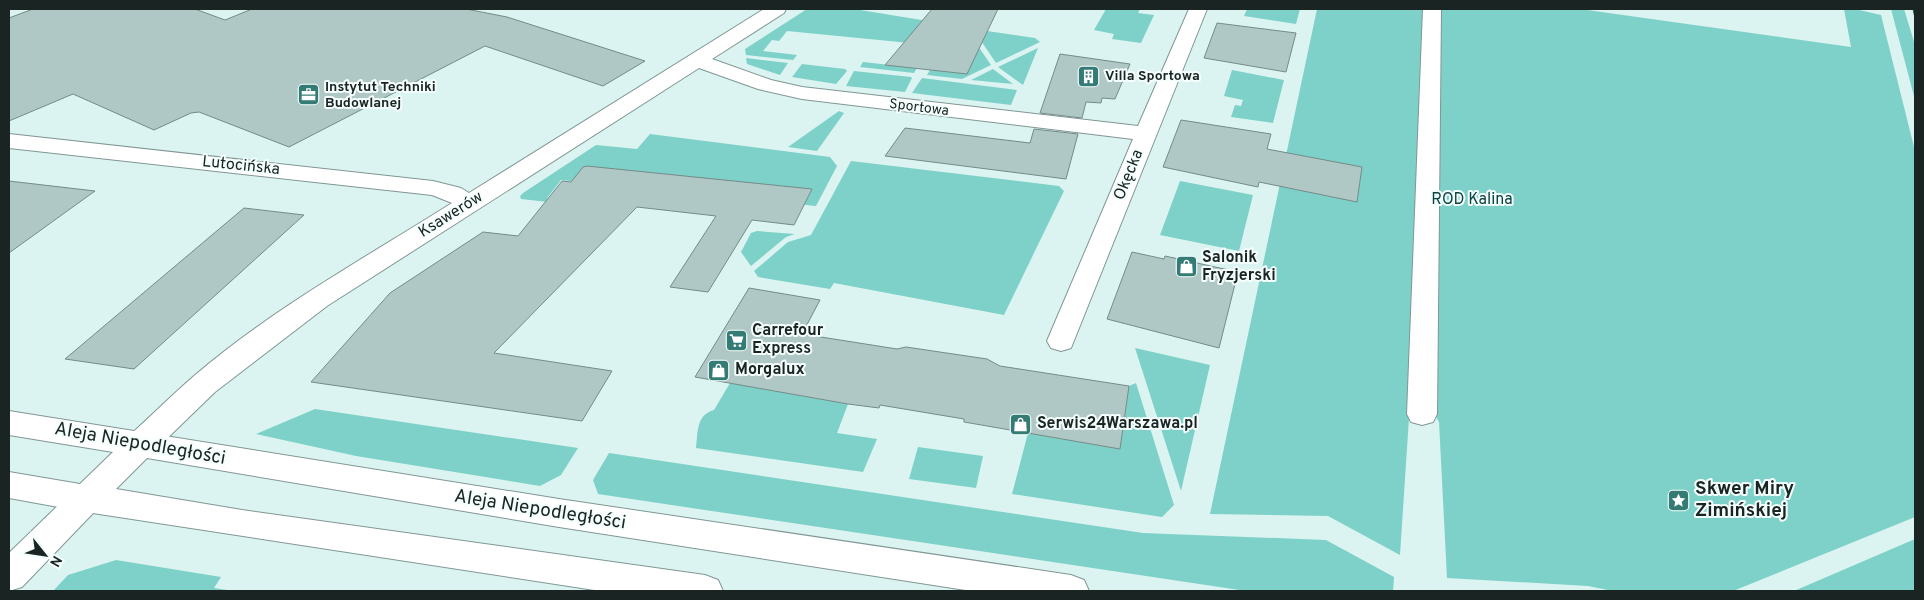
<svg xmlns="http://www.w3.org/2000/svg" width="1924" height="600" viewBox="0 0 1924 600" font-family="Overpass,sans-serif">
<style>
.green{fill:#7ed1c8}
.building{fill:#b0c8c5;stroke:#748b88}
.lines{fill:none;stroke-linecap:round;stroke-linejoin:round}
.pedestrian-casing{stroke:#809794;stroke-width:2}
.minor-casing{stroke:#809794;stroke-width:2}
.secondary-casing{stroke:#809794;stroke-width:2}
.pedestrian{fill:#fff;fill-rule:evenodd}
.minor{fill:#fff;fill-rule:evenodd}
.secondary{fill:#fff;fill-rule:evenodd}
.tram{stroke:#333f3e;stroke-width:1}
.labels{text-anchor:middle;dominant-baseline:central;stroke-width:4;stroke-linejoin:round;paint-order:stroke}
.far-poi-label{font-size:14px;font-weight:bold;fill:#1a2423;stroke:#f4fefd;text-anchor:start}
.far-street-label{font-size:14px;fill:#1a2423;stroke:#f4fefd}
.street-label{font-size:16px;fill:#1a2423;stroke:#f4fefd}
.park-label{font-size:16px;fill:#08423e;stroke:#f4fefd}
.poi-label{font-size:16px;font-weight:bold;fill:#1a2423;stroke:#f4fefd;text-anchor:start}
.near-street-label{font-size:19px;fill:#1a2423;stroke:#f4fefd}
.near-poi-label{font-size:19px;font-weight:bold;fill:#1a2423;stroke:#f4fefd;text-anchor:start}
</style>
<rect width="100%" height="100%" fill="#dbf4f1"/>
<path class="green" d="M807 9H854L965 27 991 65 962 79 927 75 930 70V45L787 31 779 41 772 40 763 51 797 55 793 60 746 55 745 49Z
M1106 9H1140L1138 13 1154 15 1141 43 1112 39 1114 34 1094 30Z
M1247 9H1300L1296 24 1244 16Z
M1317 9H1580L1851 47 1844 9H1855L1881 15 1915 151V517L1733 591H1613L1588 586 1447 578 1439 422 1433 411 1409 418 1400 555 1328 516 1210 514Z
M1891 9H1904L1915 45V100Z
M973 29 1035 38 1040 42 996 63Z
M1038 48 1023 85 998 67Z
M746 58 788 63 780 75 747 64Z
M863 62 917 68 914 73 860 67Z
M802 64 845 69 847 71 836 84 792 77Z
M993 69 1013 84 971 80Z
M1232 70 1284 80 1273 123 1231 117 1235 105 1241 106 1243 100 1224 96Z
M854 71 911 77 912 78 905 92 846 86Z
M922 78 1017 90 1011 105 912 93Z
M839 111 844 113 817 151 788 147Z
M650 134 830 157 837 166 816 206 561 180 547 198 587 203 585 206 521 199 520 196 523 193 596 145 637 149Z
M851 161 1059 186 1064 191 1004 315 834 283 830 289 758 277 754 271 788 242 811 235Z
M1180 181 1253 195 1239 251 1160 235Z
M757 231 795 234 786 237 751 266 741 252 751 233Z
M1135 348 1210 365 1181 491Z
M730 383 848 404 837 433 877 439 863 472 696 448C698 432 696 415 714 410Z
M1136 383 1174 505 1162 517 1012 494 1028 433 1120 449 1129 386Z
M315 409 578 448 561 475 540 486 356 456 256 434Z
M918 447 983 456 976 488 909 479Z
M609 453 1143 533 1326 540 1394 577 1393 591H1246L598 494 593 480Z
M1915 539V591H1794Z
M116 560 221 577 214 588 234 591H53L68 575Z"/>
<path class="building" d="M33 9H195L225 20 252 9H466L507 17 645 61 603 86 485 46 289 147 199 112 191 113 154 130 73 94 9 121V18Z
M932 9H998L967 74 885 65Z
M1217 23 1296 33 1286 72 1204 58Z
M1060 54 1130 64 1115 99 1102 98 1101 103 1086 102 1082 118 1040 113Z
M1181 120 1271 134 1267 149 1362 167 1357 202 1259 182 1258 187 1163 167Z
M905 128 1030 143 1034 129 1078 134 1066 179 885 156Z
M587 166 812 189 794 225 752 220 708 292 670 287 716 216 637 207 494 353 612 371 582 421 311 382 390 293 483 232 518 236 562 181 571 182 583 167Z
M9 181 95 191 9 253Z
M244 208 304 215 134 369 65 359Z
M1132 252 1164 259 1165 256 1238 272 1219 348 1107 319Z
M749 288 820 300 802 334 897 349 906 347 987 359 1000 366 1129 386 1120 449 964 422V419L880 405 879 408 848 404 695 377Z"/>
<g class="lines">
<defs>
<path id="pedestrian" d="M1423 9H1441L1437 414 1433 422 1422 425 1411 422 1407 414Z"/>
<path id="minor" d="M764 9H786L784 13 712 59 771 80 802 87 1138 126 1189 9H1207L1071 348 1061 351 1051 348 1047 341 1133 139 802 99 758 89 699 68 327 306 215 392 152 453 141 456 130 453 125 444 130 435C151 416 172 395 194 376 272 309 365 258 452 203L432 195 9 148V134L433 181 461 188 469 193Z
M86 486 98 490 103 499 98 508 22 587 9 591V553L74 490Z"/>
<path id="secondary" d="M9 411 559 499 1071 575 1084 580 1089 591H972L559 527 147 458 116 489 242 510 705 575 718 580 723 591H601L86 512 9 498V472L80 484 113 452 9 435Z"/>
</defs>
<use href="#pedestrian" class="pedestrian-casing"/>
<use href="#minor" class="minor-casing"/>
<use href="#secondary" class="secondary-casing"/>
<use href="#pedestrian" class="pedestrian"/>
<use href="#minor" class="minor"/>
<use href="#secondary" class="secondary"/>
<path class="tram" d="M1913 9 1915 18"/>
</g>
<defs>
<symbol id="building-square" viewBox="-11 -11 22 22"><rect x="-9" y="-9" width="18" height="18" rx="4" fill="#347b75" stroke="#f4fefd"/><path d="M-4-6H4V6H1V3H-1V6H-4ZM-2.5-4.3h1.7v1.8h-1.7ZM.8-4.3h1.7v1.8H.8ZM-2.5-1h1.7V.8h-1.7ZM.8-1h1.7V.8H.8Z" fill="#fff"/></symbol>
<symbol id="office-square" viewBox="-11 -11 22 22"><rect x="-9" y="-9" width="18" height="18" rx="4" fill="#347b75" stroke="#f4fefd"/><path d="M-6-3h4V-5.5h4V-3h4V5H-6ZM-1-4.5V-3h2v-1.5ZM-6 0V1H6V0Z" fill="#fff"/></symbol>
<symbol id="shop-square" viewBox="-11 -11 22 22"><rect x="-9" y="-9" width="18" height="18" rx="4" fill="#347b75" stroke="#f4fefd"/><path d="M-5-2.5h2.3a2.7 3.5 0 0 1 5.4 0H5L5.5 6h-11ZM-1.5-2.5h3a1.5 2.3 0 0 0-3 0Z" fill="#fff"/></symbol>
<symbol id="supermarket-square" viewBox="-11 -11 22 22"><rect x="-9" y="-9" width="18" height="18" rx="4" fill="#347b75" stroke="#f4fefd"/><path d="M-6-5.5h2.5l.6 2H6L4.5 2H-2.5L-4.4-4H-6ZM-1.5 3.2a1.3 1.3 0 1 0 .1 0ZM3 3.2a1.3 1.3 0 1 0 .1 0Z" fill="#fff"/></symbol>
<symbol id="sight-square" viewBox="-11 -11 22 22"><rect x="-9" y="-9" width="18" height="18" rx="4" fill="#347b75" stroke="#f4fefd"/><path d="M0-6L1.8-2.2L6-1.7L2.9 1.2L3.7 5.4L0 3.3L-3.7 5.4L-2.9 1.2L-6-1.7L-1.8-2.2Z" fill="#fff"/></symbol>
</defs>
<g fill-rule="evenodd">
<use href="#building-square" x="1076" y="64" width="25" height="25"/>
<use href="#office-square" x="296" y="82" width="25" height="25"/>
<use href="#shop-square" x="1174" y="254" width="25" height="25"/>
<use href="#supermarket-square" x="724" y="328" width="25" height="25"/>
<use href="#shop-square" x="706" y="358" width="25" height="25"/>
<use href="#shop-square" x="1008" y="412" width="25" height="25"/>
<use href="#sight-square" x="1666" y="488" width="25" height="25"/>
</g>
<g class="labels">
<g class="far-poi-label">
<text x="1105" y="76">Villa Sportowa</text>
<text x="325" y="87">Instytut Techniki<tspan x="325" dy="16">Budowlanej</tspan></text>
</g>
<g class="far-street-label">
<text transform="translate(919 108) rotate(7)">Sportowa</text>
</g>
<g class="street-label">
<text transform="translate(241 166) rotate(6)">Lutocińska</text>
<text transform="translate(1129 175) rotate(-68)">Okęcka</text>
<text transform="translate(451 215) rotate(-32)">Ksawerów</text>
</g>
<g class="park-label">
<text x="1472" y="200">ROD Kalina</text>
</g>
<g class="poi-label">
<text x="1202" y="258">Salonik<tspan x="1202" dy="18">Fryzjerski</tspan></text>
<text x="752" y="331">Carrefour<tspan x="752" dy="18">Express</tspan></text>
<text x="735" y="370">Morgalux</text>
<text x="1037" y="424">Serwis24Warszawa.pl</text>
</g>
<g class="near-street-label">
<text transform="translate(140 444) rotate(10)">Aleja Niepodległości</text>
<text transform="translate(540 510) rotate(9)">Aleja Niepodległości</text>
</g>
<g class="near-poi-label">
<text x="1695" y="489">Skwer Miry<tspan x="1695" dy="22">Zimińskiej</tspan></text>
</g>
</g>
<rect width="1924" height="600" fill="none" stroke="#1a2423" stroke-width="20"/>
<g transform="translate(45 555) rotate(120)" stroke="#f4fefd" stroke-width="4" paint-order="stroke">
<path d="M0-4L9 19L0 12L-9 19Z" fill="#1a2423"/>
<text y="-8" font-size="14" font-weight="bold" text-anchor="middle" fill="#1a2423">N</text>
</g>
</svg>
